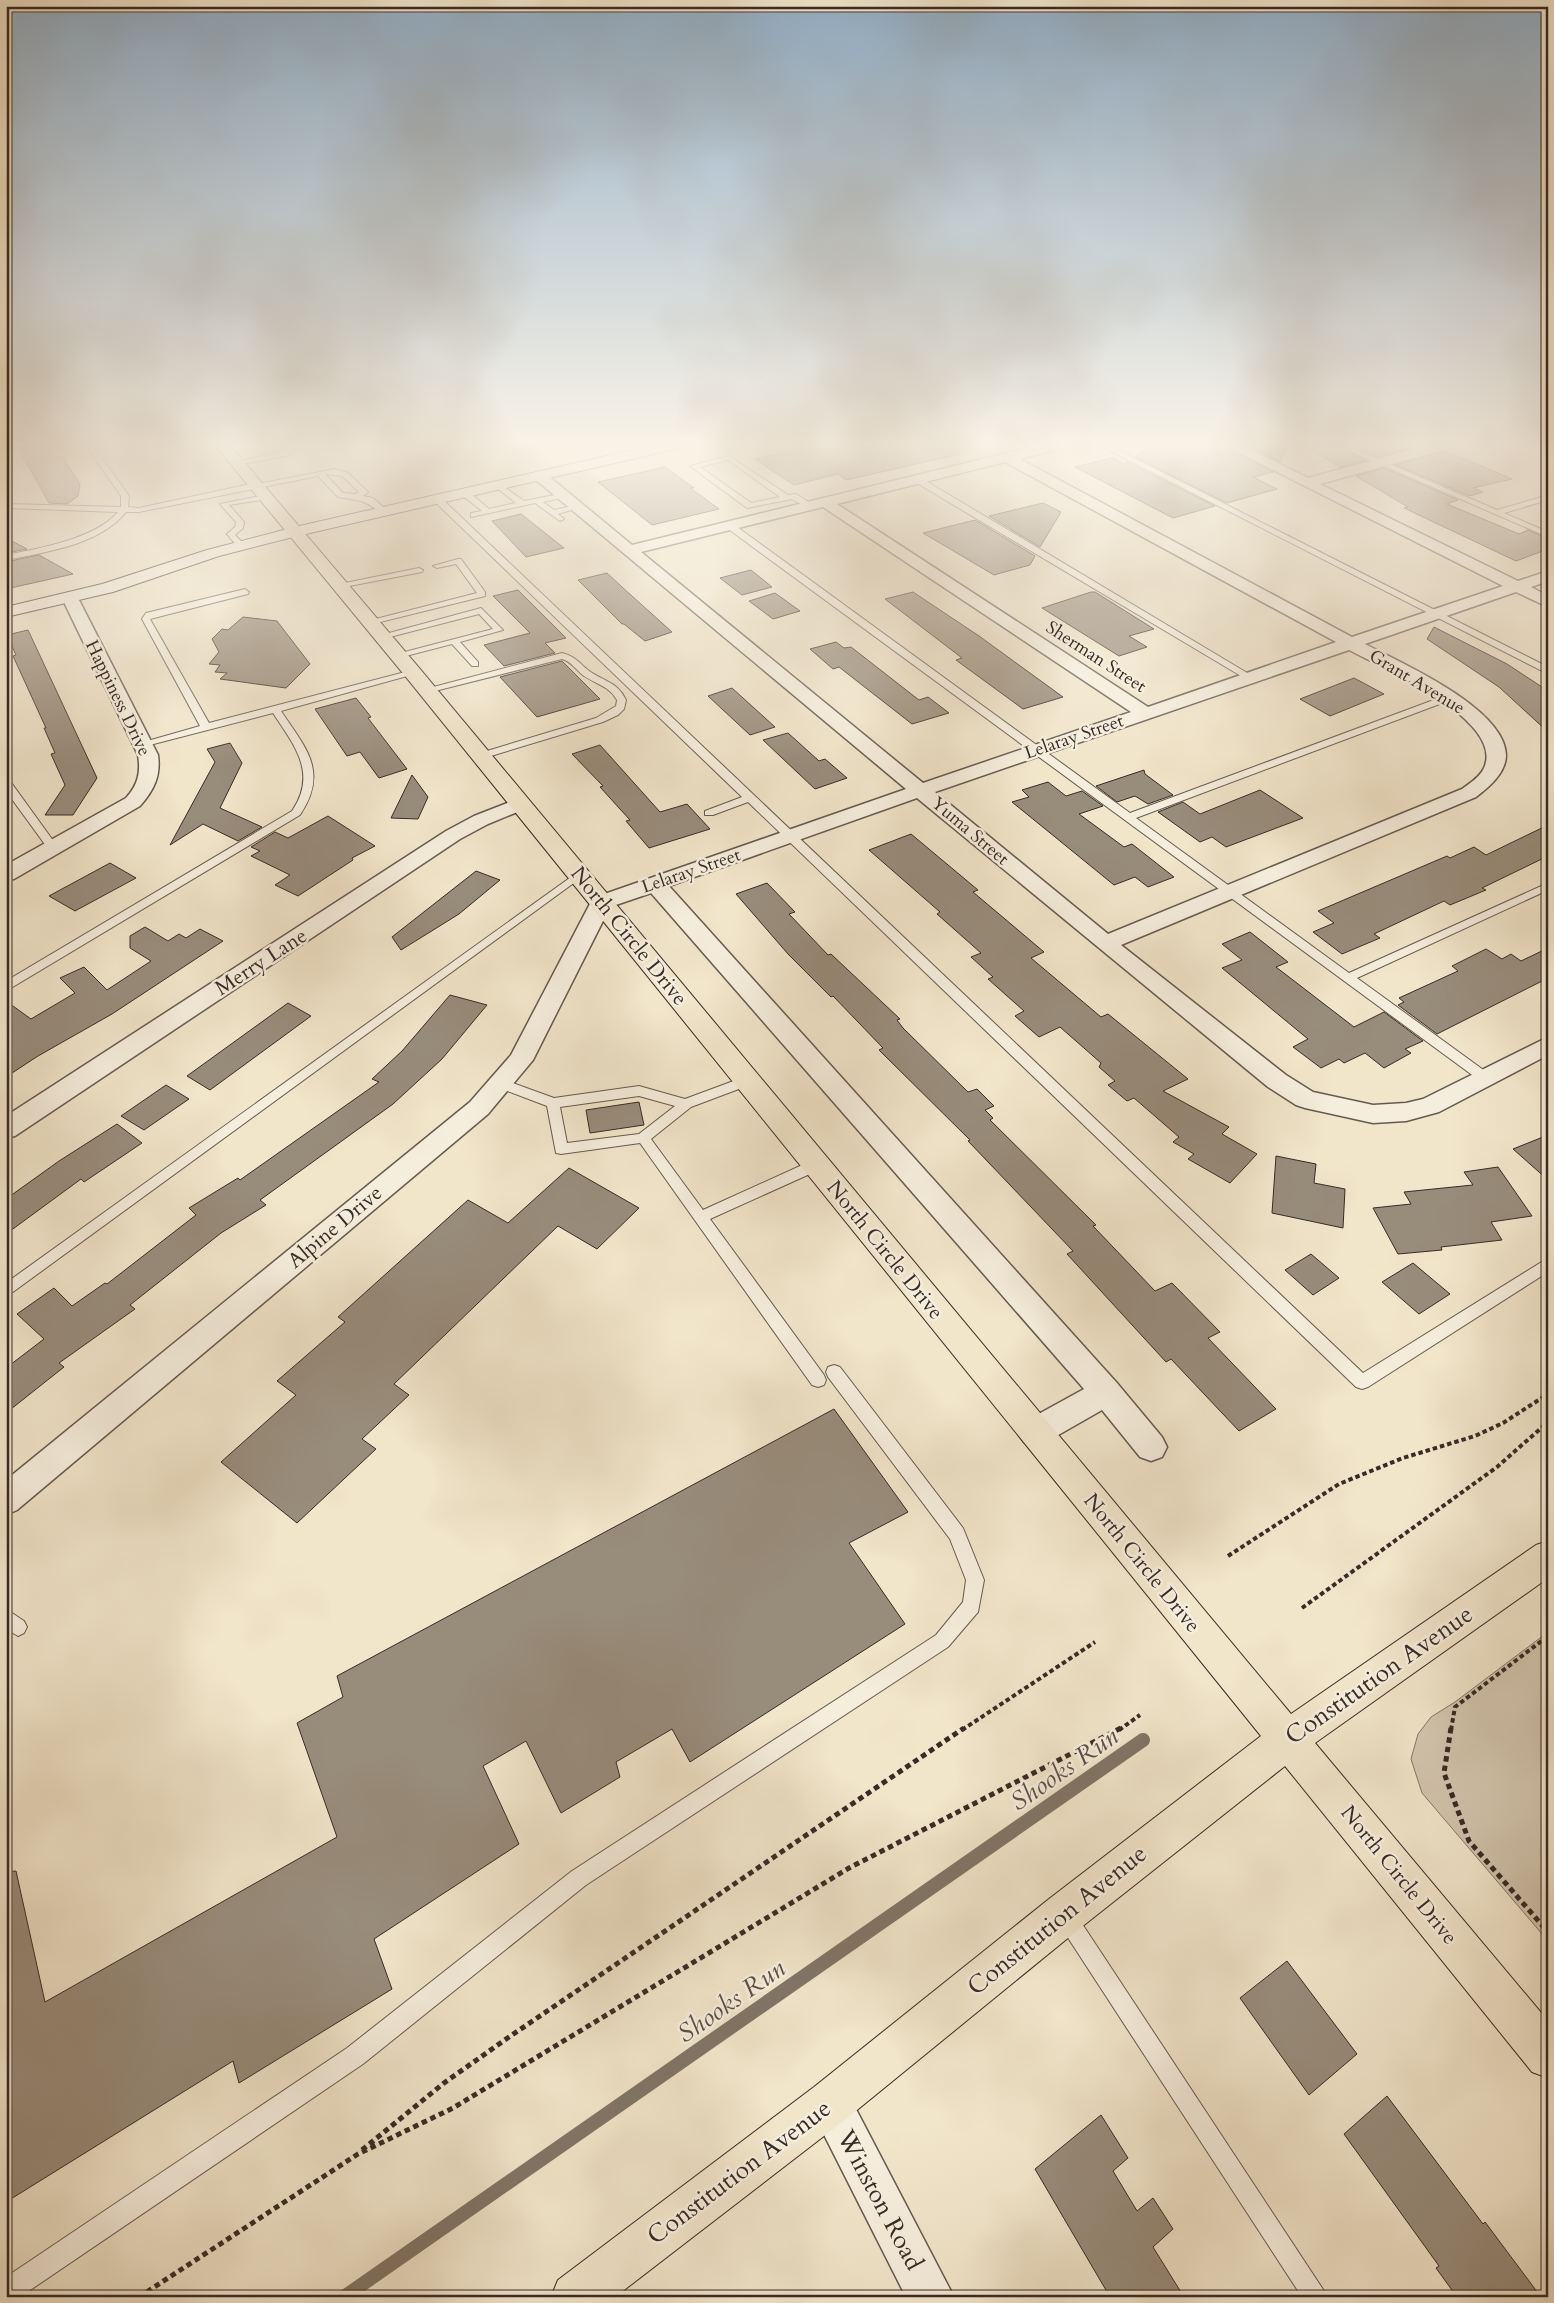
<svg xmlns="http://www.w3.org/2000/svg" width="1554" height="2303" viewBox="0 0 1554 2303" font-family="Cardo,serif">
<style>
.green{fill:#d2c5ae;stroke:#85786a}
.lines{fill:none;stroke-linecap:round;stroke-linejoin:round}
.stream{stroke:#817567;stroke-width:14}
.building{fill:#988c7b;stroke:#382b26}
.lane-casing{stroke:#665a4f;stroke-width:2}
.street-casing{stroke:#665a4f;stroke-width:3}
.secondary-casing{stroke:#382b26;stroke-width:2}
.primary-casing{stroke:#382b26;stroke-width:2}
.path-far1{stroke:#382b26;stroke-width:4;stroke-dasharray:4.5 3;stroke-linecap:butt}
.path{stroke:#382b26;stroke-width:5;stroke-dasharray:5.5 4;stroke-linecap:butt}
.lane{fill:#f6eedd;fill-rule:evenodd}
.street{fill:#f6eedd;fill-rule:evenodd}
.secondary{fill:#f6eedd;fill-rule:evenodd}
.primary{fill:#f1e5ca;fill-rule:evenodd}
.labels{text-anchor:middle;dominant-baseline:central;stroke-width:5;stroke-linejoin:round;paint-order:stroke}
.far-street-label{font-size:18px;fill:#382b26;stroke:#f6eedd}
.street-label{font-size:21px;fill:#382b26;stroke:#f6eedd}
.near-street-label{font-size:25px;fill:#382b26;stroke:#f6eedd}
.near-water-label{font-size:26px;font-style:italic;fill:#5d5046;stroke:#f6eedd}
</style>
<rect width="100%" height="100%" fill="#f1e5ca"/>
<filter id="stains"><feTurbulence type="fractalNoise" baseFrequency=".004" numOctaves="4"/><feColorMatrix values="0 0 0 0 .2 0 0 0 0 .09 0 0 0 0 .02 0 0 0 .5 -.17"/></filter>
<radialGradient id="worn" r=".72"><stop offset=".6" stop-color="#630" stop-opacity="0"/><stop offset="1" stop-color="#630" stop-opacity=".3"/></radialGradient>
<path class="green" d="M1548 1632V1941L1422 1793 1411 1759 1418 1734 1431 1717 1455 1702Z"/>
<g class="lines">
<path class="stream" d="M344 2297 1143 1740"/>
</g>
<path class="building" d="M16 444H46L54 458 62 456 80 484 78 496 67 504 49 503Z
M821 444H959L960 454 846 480 838 474 794 485 755 459Z
M1156 444H1220L1273 472 1253 477 1277 489 1227 503 1135 457Z
M1245 444H1288L1280 462Z
M1301 444H1331L1366 460 1340 467Z
M1349 444H1423L1378 457Z
M1446 451 1512 479 1473 488 1483 492 1470 496 1396 465Z
M1112 458 1124 464 1127 462 1215 506 1173 518 1075 467Z
M665 467 694 488H690L719 509 652 525 598 482Z
M1384 468 1458 500 1447 504 1519 534 1528 530 1548 539V549L1516 561 1404 508 1408 507 1356 476Z
M1043 503 1061 512 1040 547 989 516Z
M521 514 564 548 526 557 492 521Z
M975 520 1035 556 1030 565 994 575 923 533Z
M6 538 27 549 6 553Z
M39 555 73 574 6 589V562Z
M751 570 772 587 742 595 720 578Z
M607 573 622 587 672 632 645 641 624 624H622L578 580Z
M518 590 566 638 545 643 555 653 504 666 484 645 530 633 493 596Z
M913 592 979 636 1063 697 1023 709 956 660 962 658 885 599Z
M1091 592H1095L1154 629 1129 636 1147 647 1119 656 1042 608Z
M775 593 800 611 773 619 749 601Z
M243 617 277 621 310 664 286 688 220 679 227 673 215 672 220 665 209 664 219 652 212 639 222 629 228 630Z
M1434 627 1507 664 1548 691V732L1499 687 1427 639Z
M28 630 97 778 73 815H45L65 785 51 754 55 753 44 728H46L13 656 16 655 7 635Z
M836 642 844 648 851 647 919 700 928 697 949 713 912 724 839 667 833 669 810 649Z
M562 661 600 699 537 717 500 677Z
M1354 678 1384 694 1330 716 1300 699Z
M732 688 775 727 750 735 708 696Z
M356 698 371 717 368 718 407 769 379 778 360 752 347 756 315 709Z
M788 733 819 761 825 759 847 778 815 789 763 740Z
M230 743 242 763 220 808 262 827 238 841 203 824 170 845 215 762 207 749Z
M600 745 660 812 687 804 710 829 649 848 626 821 630 820 600 787 603 786 572 754Z
M1144 770 1145 774 1173 795 1148 804 1135 796 1117 802 1096 786Z
M412 775 428 797 418 819 391 818Z
M1048 782 1066 796 1082 791 1103 806 1079 814 1124 847 1132 844 1174 877 1148 887 1135 877 1114 885 1012 802 1029 797 1022 790Z
M1260 790 1303 818 1226 847 1212 837 1200 842 1158 812 1183 802 1200 814Z
M328 816 375 846 352 858 353 860 298 896 275 885 290 875 251 856 260 851 251 847 275 832 288 838Z
M1548 825V856L1482 888 1486 890 1450 905 1444 901 1374 934 1380 938 1342 954 1313 932 1334 923 1318 911 1447 856 1450 858 1474 847 1486 855Z
M911 834 978 890 973 892 1044 952 1031 958 1101 1017 1108 1014 1188 1079 1163 1091 1229 1127 1222 1134 1257 1154 1230 1183 1188 1159 1194 1154 1173 1142 1179 1137 1134 1098 1127 1101 1108 1085 1115 1081 1099 1067 1101 1063 1060 1027 1039 1037 1015 1016 1024 1011 988 979 993 977 971 957 981 953 937 914 940 912 869 850Z
M110 863 136 878 75 911 49 896Z
M476 871 500 880 459 914 401 950 392 937Z
M767 883 795 912 789 914 828 955 831 954 900 1019 897 1020 903 1028 968 1092 977 1089 994 1106 985 1110 993 1118 990 1120 1096 1225 1093 1226 1155 1291 1172 1283 1220 1332 1208 1338 1276 1409 1239 1431 1171 1359 1166 1362 1067 1254 1073 1251 968 1141 970 1140 879 1050 883 1048 833 996 831 997 788 954 736 894Z
M145 927 168 941 179 934 186 938 200 929 223 941 112 1014 38 1056 6 1077V1001L31 1019 75 993 60 978 84 967 107 990 151 961 130 948V936Z
M1250 932 1288 962 1276 967 1354 1027 1384 1012 1423 1041 1405 1049 1411 1053 1384 1068 1365 1053 1344 1063 1339 1059 1321 1068 1293 1047 1308 1039 1222 968 1242 960 1222 944Z
M1548 948V978L1437 1034 1398 1005 1404 1002 1399 998 1458 971 1452 966 1486 949 1502 959 1511 954 1521 961Z
M450 995 487 1005 442 1059 393 1104 260 1200 266 1205 221 1233 130 1305 135 1309 59 1363 64 1367 6 1413V1368L44 1339 17 1314 54 1288 72 1306 105 1283 107 1284 196 1215 189 1208 238 1178 240 1180 379 1082 372 1079 402 1051Z
M288 1003 311 1016 210 1090 187 1076Z
M166 1085 189 1099 144 1130 121 1116Z
M639 1102 644 1125 590 1133 586 1110Z
M117 1124 142 1143 84 1182 81 1179 6 1234V1199L59 1161Z
M1548 1135V1180L1513 1149Z
M1276 1156 1316 1164 1314 1183 1345 1189 1343 1228 1272 1213Z
M1498 1167 1532 1216 1491 1222 1502 1240 1441 1247 1442 1250 1398 1254 1373 1208 1411 1204 1404 1192 1473 1185 1464 1172Z
M569 1168 639 1208 597 1249 558 1226 394 1384 409 1395 362 1439 376 1449 297 1523 221 1462 296 1395 277 1381 345 1322 338 1317 468 1200 508 1223Z
M1311 1254 1339 1278 1313 1295 1285 1270Z
M1413 1263 1450 1294 1419 1314 1382 1282Z
M834 1409 908 1512 849 1543 905 1624 690 1762 672 1729 616 1762 620 1777 561 1813 526 1741 483 1766 519 1844 374 1939 392 1989 239 2083 233 2061 6 2202V1872L16 1871 45 2002 337 1837 297 1723 343 1697 337 1676Z
M1287 1961 1357 2054 1309 2095 1240 1998Z
M1387 2096 1483 2224 1485 2222 1541 2297H1457L1436 2268 1439 2266 1344 2134Z
M1101 2115 1128 2158 1113 2171 1137 2211 1153 2198 1173 2229 1153 2247 1184 2297H1110L1035 2169Z"/>
<g class="lines">
<defs>
<path id="lane" d="M85 444H92L129 496 128 507 139 508 255 483 258 484 335 469 348 473 368 492 363 496 373 498 389 512 382 514C366 500 358 500 338 497L318 476 139 512H126C99 545 46 552 6 560V555C40 548 95 539 118 512L6 508V504L121 507V496ZM325 474 342 476 359 492 356 494 343 493Z
M291 444H299L290 455 236 465 232 463 285 451Z
M632 444H640L650 452 643 454Z
M1097 444H1106L1548 667V674Z
M1333 444H1343L1497 510 1548 495V500L1504 513 1548 532V537Z
M729 456 788 495 796 494 815 506 808 508 792 499 747 508 690 466ZM728 460 780 497 751 503 700 467Z
M915 478H921L1254 677 1246 679 915 482Z
M500 484 524 501 565 493V497L543 502 554 510 577 505 581 507 558 514 564 519 560 521 535 503 471 517V513L482 511 463 496V492H469L489 509 516 503 497 488 496 486Z
M265 495 269 497 268 499 229 505 244 522 243 528 235 535 245 545 238 547 227 534 235 527 236 522 220 504Z
M435 498H441L1363 1373 1548 1258V1272L1368 1387 1362 1389 1356 1387 748 802 713 815H705V811L742 797 435 502Z
M727 524H733L1130 813 1447 695H1453V699L1136 818 1349 973 1548 883V890L1357 978 1489 1074 1491 1077 1489 1080H1479L727 528Z
M458 559H461L485 592V596L368 625V621L477 593 456 564 437 568 433 566Z
M419 568 423 570 422 572 339 588 335 585Z
M245 589 249 592 248 594 150 619 209 723 413 670 418 673 281 711C306 748 329 772 300 815L6 991V981L292 811C318 773 294 745 273 713L142 747 137 744 200 726 142 619 146 613Z
M481 608 503 630 460 642 478 662V666H472L452 644 398 658 393 655 493 629 479 614 382 639 378 636Z
M562 653C575 656 579 663 588 670 602 681 617 681 626 700L624 709 618 715 603 722 481 759 477 758V754L596 718 616 706 617 700C609 686 596 684 584 676 576 670 572 662 562 659L427 693 422 690Z
M6 780 10 781 57 846V850H49L6 791Z
M578 872 584 875 582 877 6 1297V1283Z
M747 1076 754 1081 752 1084 691 1107 651 1139 703 1210 811 1161H821L823 1165 821 1169 710 1219 824 1375 826 1380 824 1385 818 1387 812 1385 640 1143 561 1154 556 1153 547 1106 497 1087 495 1084 502 1079 554 1098 639 1086 685 1099ZM639 1096 675 1106 639 1134 567 1143 560 1107Z
M834 1365 840 1367 963 1528 984 1580 978 1612 948 1647 586 1885 363 2064 20 2297H6V2277L347 2048 572 1871 936 1635 963 1602 966 1580 950 1539 828 1377 826 1372 828 1367Z
M6 1609 24 1621 27 1627 24 1633 18 1636 6 1629Z
M1066 1907 1073 1910 1328 2297H1302L1059 1924 1056 1917 1059 1910Z"/>
<path id="street" d="M1044 444H1069L1068 447 1020 459 1352 637 1503 586 1222 444H1240L1308 478 1432 444H1455L1454 447 1320 484 1518 581 1548 571V581L1531 587 1548 596V607L1516 592 1365 644C1401 663 1505 708 1506 755 1506 773 1489 787 1476 797L1121 945 1286 1075 1313 1092 1373 1105 1406 1103 1423 1099 1548 1037V1055L1439 1112 1406 1121 1373 1123 1305 1108 1296 1105 1268 1087 917 798 669 886 1117 1383 1162 1437 1167 1447 1162 1457 1151 1461 1140 1457 1102 1410 1046 1442 1035 1446 1024 1442 1019 1432 1024 1422 1084 1389 651 893 610 907 533 1060 488 1114 17 1510 6 1515V1480L470 1102 511 1055 593 898 906 789 536 480 534 477 536 474H546L632 545ZM1005 462 1336 642 1148 707 837 504ZM823 507 1131 712 923 783 641 552ZM1349 650C1381 667 1506 720 1484 768 1480 777 1470 783 1462 789L1108 934 935 792Z
M70 593 78 598 158 755C161 776 154 790 140 806L14 879 6 880V865L126 798C138 785 141 772 138 755L62 598Z
M520 798 527 800 530 804 527 808 488 824 460 839 15 1136 6 1138V1116L446 831 474 816Z
M830 2081 845 2088 954 2297H906L808 2103 815 2088Z"/>
<path id="secondary" d="M659 444H687L680 448 297 536 219 556 113 592 6 617V607L102 584 207 550 295 527Z"/>
<path id="primary" d="M214 444H229L420 669 1291 1714 1536 1545 1548 1541V1578L1315 1743 1548 2021V2078L1532 2072 1285 1766 1079 1929 846 2119 615 2297H551L558 2280 814 2087 1049 1899 1261 1736 406 677Z"/>
</defs>
<use href="#lane" class="lane-casing"/>
<use href="#street" class="street-casing"/>
<use href="#secondary" class="secondary-casing"/>
<use href="#primary" class="primary-casing"/>
<path class="path-far1" d="M1228 1556 1339 1484 1403 1458 1475 1436 1503 1423 1548 1394
M1302 1608 1497 1467 1548 1422
M962 1730 1095 1642
M1119 1730 1140 1715
M1451 1730 1455 1707 1548 1636"/>
<path class="path" d="M1451 1728 1444 1773 1469 1841 1548 1932
M362 2150 444 2083 509 2037 964 1728
M139 2297 358 2154 453 2108 849 1868 1121 1728"/>
<use href="#lane" class="lane"/>
<use href="#street" class="street"/>
<use href="#secondary" class="secondary"/>
<use href="#primary" class="primary"/>
</g>
<linearGradient id="sky" x2="0" y2="1"><stop stop-color="#92aec6"/><stop offset="0.58" stop-color="#f9f3e7"/><stop offset="1" stop-color="#f9f3e7" stop-opacity="0"/></linearGradient>
<rect width="1554" height="767" fill="url(#sky)"/>
<g class="labels">
<g class="far-street-label">
<text transform="translate(1096 657) rotate(33)">Sherman Street</text>
<text transform="translate(1417 682) rotate(31)">Grant Avenue</text>
<text transform="translate(118 698) rotate(64)">Happiness Drive</text>
<text transform="translate(1074 737) rotate(-19)">Lelaray Street</text>
<text transform="translate(970 831) rotate(40)">Yuma Street</text>
<text transform="translate(691 871) rotate(-19)">Lelaray Street</text>
</g>
<g class="street-label">
<text transform="translate(629 936) rotate(51)">North Circle Drive</text>
<text transform="translate(261 962) rotate(-33)">Merry Lane</text>
<text transform="translate(335 1227) rotate(-40)">Alpine Drive</text>
<text transform="translate(885 1250) rotate(51)">North Circle Drive</text>
<text transform="translate(1142 1563) rotate(51)">North Circle Drive</text>
<text transform="translate(1399 1875) rotate(51)">North Circle Drive</text>
</g>
<g class="near-street-label">
<text transform="translate(1379 1675) rotate(-35)">Constitution Avenue</text>
<text transform="translate(1057 1920) rotate(-39)">Constitution Avenue</text>
<text transform="translate(739 2172) rotate(-37)">Constitution Avenue</text>
<text transform="translate(880 2200) rotate(62)">Winston Road</text>
</g>
<g class="near-water-label">
<text transform="translate(1064 1769) rotate(-35)">Shooks Run</text>
<text transform="translate(731 2001) rotate(-35)">Shooks Run</text>
</g>
</g>
<rect width="1554" height="2303" fill="none" stroke="#f1e5ca" stroke-width="25"/>
<rect x="8" y="8" width="1539" height="2288" fill="none" stroke="#382b26" stroke-width="2.5"/>
<rect x="12" y="12" width="1529" height="2278" fill="none" stroke="#382b26"/>
<rect width="100%" height="100%" filter="url(#stains)"/>
<rect width="100%" height="100%" fill="url(#worn)"/>
</svg>
